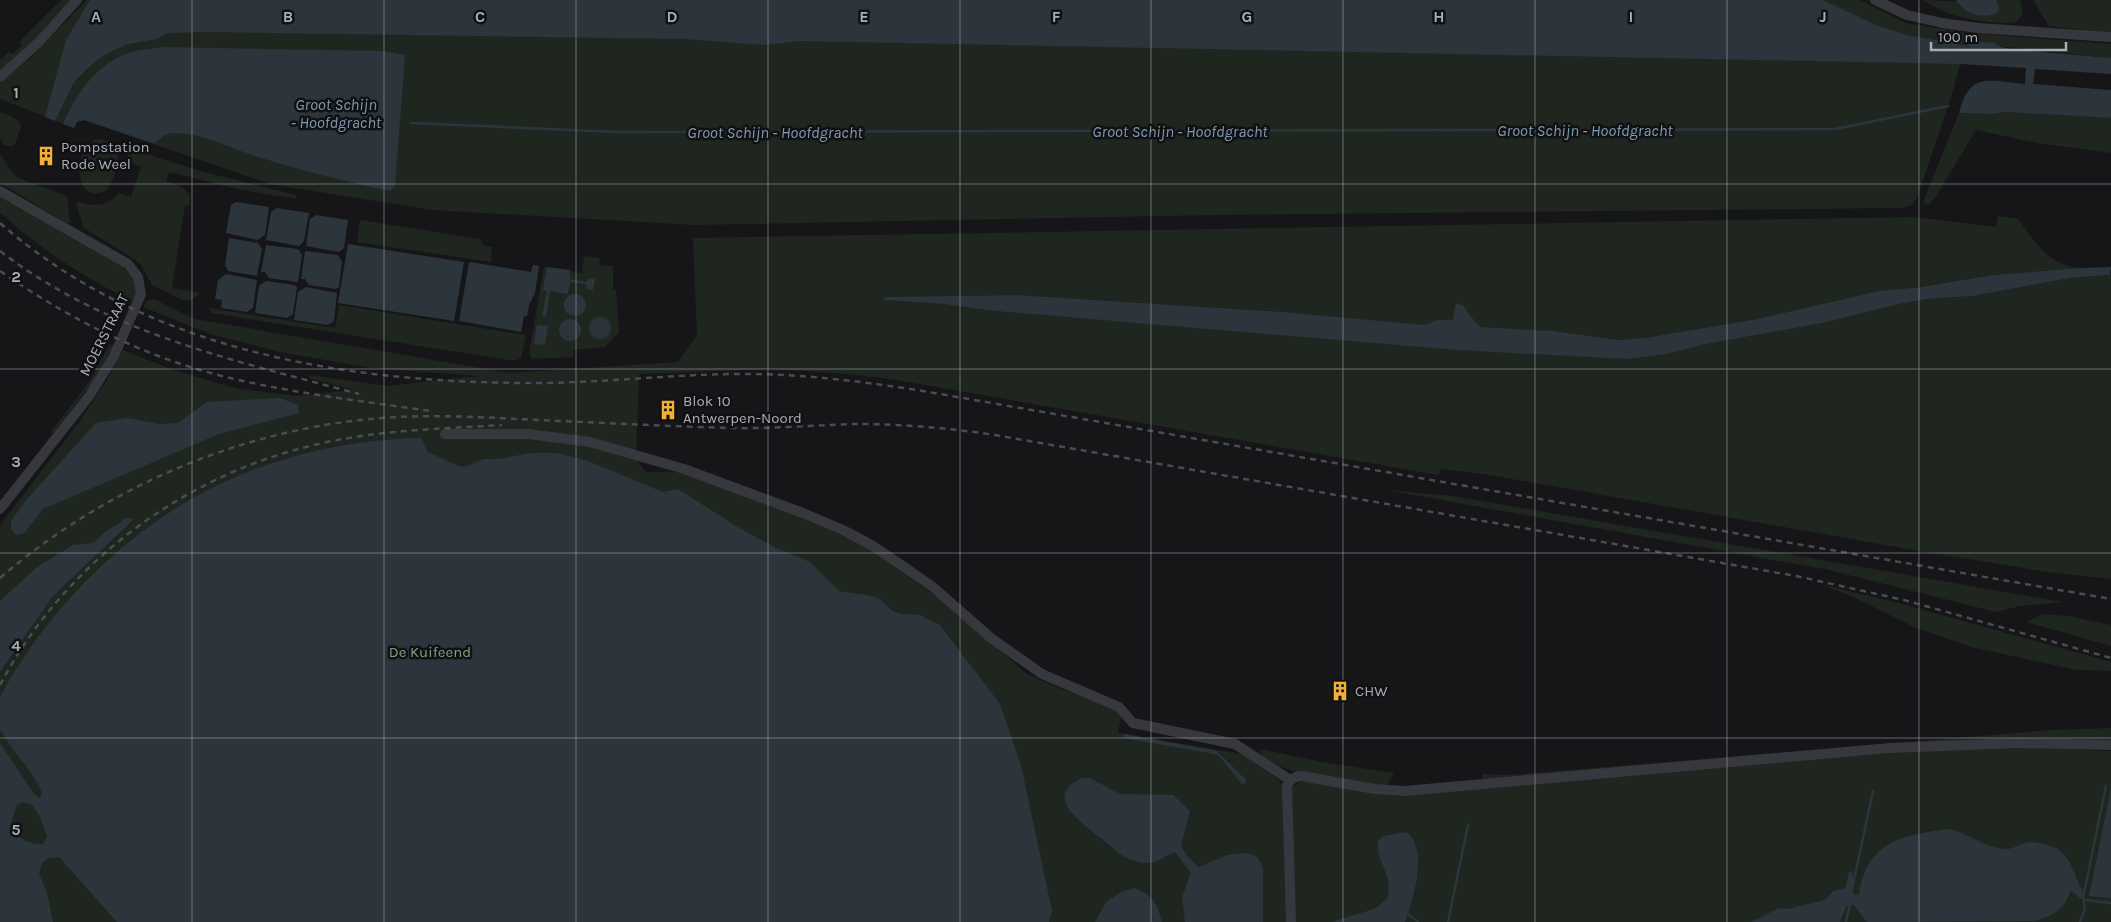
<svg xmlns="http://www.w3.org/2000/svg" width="2111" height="922" viewBox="0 0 2111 922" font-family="Karla,sans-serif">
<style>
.green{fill:#1e261f;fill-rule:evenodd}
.water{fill:#2c353c;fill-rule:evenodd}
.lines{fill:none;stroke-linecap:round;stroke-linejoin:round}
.stream{stroke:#2c353c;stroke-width:2.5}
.minor{stroke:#37383d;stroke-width:10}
.rail{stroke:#4a4c52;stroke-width:2.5;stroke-dasharray:6 5;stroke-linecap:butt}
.grid{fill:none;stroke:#a8adb8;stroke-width:1;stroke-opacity:0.55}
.labels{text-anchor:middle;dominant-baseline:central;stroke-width:5;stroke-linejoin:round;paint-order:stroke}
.poi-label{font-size:15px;fill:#a8adb8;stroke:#111113;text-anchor:start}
.street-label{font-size:15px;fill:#a8adb8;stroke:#111113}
.park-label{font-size:15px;fill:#7fa381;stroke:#111113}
.water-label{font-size:16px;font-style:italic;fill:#7f9bb3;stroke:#111113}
.grid-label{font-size:16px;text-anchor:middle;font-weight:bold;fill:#a8adb8;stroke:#111113;stroke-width:5;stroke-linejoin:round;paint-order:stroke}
</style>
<rect width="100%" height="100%" fill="#161618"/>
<path class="green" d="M61 0H71L35 39 0 71V60L9 52 13 54 22 45 19 42Z
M87 0H1860L1906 23 1968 33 2111 44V58L1999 46H1965L1952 94 1917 198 1912 205 1902 208 1217 215 694 225 432 210 270 184 84 120 77 122 74 128 0 99V83L32 56Z
M1923 0 1998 3 1997 0H2020L2023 14 2016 22 2011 23C1980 23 1949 18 1923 0Z
M2033 0H2111V33L2049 26Z
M0 112C9 115 17 117 21 126L15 144 12 146 4 145 0 138Z
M2005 112 2111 118V153L2038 143 1976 130 1935 198 1928 205H1926L1923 202 1959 113 1992 114Z
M95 139C129 138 118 172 107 190 75 207 71 152 95 139Z
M125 147 197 170 296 195V199L237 189 169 172 166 181 182 187 190 195 189 206 185 205 172 288 200 293 192 300H182L152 285 141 265 133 258 84 228 76 204 78 201C91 208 111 206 118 193L131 197 141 167 129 162Z
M0 154 16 177 67 196 70 223H67L0 183Z
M0 196 119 263 135 281 136 296 132 301C84 277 39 249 0 212Z
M1998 216 2018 219C2037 243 2047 265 2080 268L1993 275 1921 287 1878 291 1757 319 1645 338 1619 340 1553 331 1461 326 1575 350 1775 331 1822 323 1899 304 1927 299 1973 296 2070 278 2111 275V579L2047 572 1919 551 1484 474 1440 469 1438 475 891 379 836 373 772 369 639 374 636 459 646 472H678L800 516 862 544 941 600 1027 674 1061 689 1107 704 1122 713 1118 733 1242 754 1278 779 1284 787 1290 789 1300 782H1306L1397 796 1949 748 2006 747 2111 751V922H0V525L80 421 108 378 123 350 173 370 235 388 297 396 354 390 309 378 310 375 387 386 479 376 371 368 280 352 210 334 143 307 148 300 154 299 194 319 510 373 678 362 697 335 693 238 1914 217 1996 227ZM1017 295 1284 312 1402 323 1400 345 994 311 943 304 893 301 884 297Z
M360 220 480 239 484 246 492 247 491 262 357 242Z
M584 256 600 258 599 265 613 266V290H616L619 332 605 347 573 350V357L532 359 529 354 544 267 582 273Z
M339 305 526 335 521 358 514 361 212 313 209 308 335 328Z
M110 344 114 345 92 383 53 433H50L89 382Z
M1386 490 1453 496 2063 602 2020 606 1996 612 1829 570Z
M1820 584 1902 604 2111 662V671L2077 670 1971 647 1914 627 1851 596Z
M2043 614 2068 616 2111 625V646L2026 622Z
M2111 728V743L1977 741 1482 782V774L1500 775 1522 774 2051 730Z
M1261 749 1322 762 1394 773 1388 784 1377 787C1337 780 1295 777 1260 757Z"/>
<path class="water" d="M90 0H1823L1878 26 1907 35 1967 46 1970 41 1995 43 1999 46 2009 49 2111 58V74L2035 69 2033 84 2111 90V118L2005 112 1992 114 1959 113C1970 71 1988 81 2025 84L2026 68 1961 64 800 41 764 45 685 39 207 32 167 33 157 39 128 44 104 55 91 65 74 82 55 121 45 117 66 40Z
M1956 0H1997L1999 8 1998 12C1983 21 1964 13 1956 0Z
M163 47 383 51 405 55 395 187 389 191C344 181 299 170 255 156 230 148 205 134 178 133 168 132 162 136 155 144L84 120 77 122 74 128 63 124C77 93 97 62 132 52 142 49 153 49 163 47Z
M236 202 269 207 265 235 258 240 226 233 231 205Z
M277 208 309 213 304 241 299 246 266 240 271 212Z
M316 215 348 220 344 248 339 252 306 246 310 219Z
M229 238 258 243 262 249 257 276 228 271 225 265Z
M348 244 464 262 454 321 338 303Z
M266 245 298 249 302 255 298 282 269 278 265 272H261Z
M305 251 338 255 342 262 339 287 336 289 309 285 305 279H301Z
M469 262 531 272 533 265 539 266 535 293 529 305 527 316H524L521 332 459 321Z
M547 267 570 270V279L586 282 589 279H595L593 290 587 289 586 284 570 282 568 294 550 291 546 317 542 316 547 291 543 290Z
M2111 267 2110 275 2070 278 1973 296 1927 299 1899 304 1822 323 1705 344 1666 354 1628 359 1457 350 994 311 943 304 884 300V297L1017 295 1284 312 1425 325 1437 320H1453L1456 303 1464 306 1467 312 1480 327 1553 331 1619 340 1645 338 1757 319 1878 291 1921 287 1993 275 2080 268Z
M226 274 257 280 253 308 247 312 221 308 222 300 215 299 218 280Z
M266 281 294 285 297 287 293 314 287 318 255 313 259 286Z
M306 287 337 293 334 321 328 325 294 320 298 292Z
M564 305a11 11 0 1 1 22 0a11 11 0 1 1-22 0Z
M589 328a11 11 0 1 1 22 0a11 11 0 1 1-22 0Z
M559 330a11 11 0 1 1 22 0a11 11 0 1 1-22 0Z
M537 325 548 326 545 345 534 344Z
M280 398 298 405 299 413 219 434 43 509 24 533 16 535 11 529V521L27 499 96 423 127 418 160 424 178 423 207 402Z
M411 438H421L428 452 458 466 465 467 483 459H499L531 453H557L588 461 663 492 678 489 736 526 776 548 810 562 839 591 872 596 881 600 892 611 901 614 919 615 940 625 1000 704 1021 765 1052 911 1049 922H117L59 857 49 858 42 863 39 873 47 893 53 922H0V743L34 794 40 798 42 792C34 774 19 758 8 742 6 738 1 733 0 729 0 722 0 706 0 699 2 689 28 651 35 641 130 514 252 446 411 438ZM23 802 31 804 39 815 47 836 43 844C30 845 21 839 11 831L12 820 17 805Z
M125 518 134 519 53 596 0 672V601L37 567 73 545 94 543C103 530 114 529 125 518Z
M1125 734 1217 751 1246 780V783L1242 784 1219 756 1215 754 1123 738 1122 736Z
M1083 778H1090L1120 794 1173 795 1190 811 1181 846 1187 856 1199 867 1227 855 1244 853 1252 854 1258 858 1263 867V922H1185L1182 897 1191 873 1175 852C1165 856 1158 863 1147 863 1124 861 1117 851 1101 838 1083 824 1040 795 1083 778Z
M2111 789V898L2089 896Z
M1949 829C1968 833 1986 849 2007 849 2014 849 2021 843 2029 842 2035 842 2042 844 2048 845 2072 852 2072 873 2083 891L2081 899 2071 890C2064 910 2055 915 2034 921L1867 922 1854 905 1846 907 1840 922H1751L1779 908 1787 909 1825 900 1833 891 1845 888 1849 872 1852 871 1854 884 1853 895 1859 894C1867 841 1903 835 1949 829Z
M1407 832C1429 851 1413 899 1405 922H1331L1374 909 1387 899C1395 874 1375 863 1378 841L1383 836Z
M1134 888C1151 893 1158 905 1162 922H1095L1106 902 1121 892Z"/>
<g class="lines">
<path class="stream" d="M411 123 617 132 1835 129 1948 106
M1853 884 1873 791
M2083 898 2106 786
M2085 900 2111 903
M1408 914 1418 922
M1448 922 1468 825
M1846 922 1850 904
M2080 922 2085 909 2083 897"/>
<path class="minor" d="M1875 0 1907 15 1942 23 1978 28 2111 37
M0 77 39 42 77 0
M0 191 128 264 138 277 141 294 114 356 90 395 0 509
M445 434H528L590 442 684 469 803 513 843 530 873 546 907 569 933 587 991 638 1042 674 1119 707 1133 723 1235 744 1290 780
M1291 922 1287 786C1290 779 1294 777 1301 776L1375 789 1404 791 1890 748 2016 743 2111 745"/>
<path class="rail" d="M0 223C146 351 345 383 534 383 600 383 665 375 731 374 796 373 860 381 923 391L2111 599
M0 251C107 333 232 360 359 394
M0 271C68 318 142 356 222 376 290 393 361 401 431 411
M0 578C109 484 253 424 398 417 438 415 478 417 518 419 589 422 660 426 731 428 772 429 814 425 855 424 902 424 949 428 995 435L1796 576 1904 600 2111 658
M0 685C64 564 182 476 314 445 376 430 439 429 502 425"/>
</g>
<path class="grid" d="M192 0V922M384 0V922M576 0V922M768 0V922M960 0V922M1151 0V922M1343 0V922M1535 0V922M1727 0V922M1919 0V922M0 184H2111M0 369H2111M0 553H2111M0 738H2111"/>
<defs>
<symbol id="building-bare" viewBox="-9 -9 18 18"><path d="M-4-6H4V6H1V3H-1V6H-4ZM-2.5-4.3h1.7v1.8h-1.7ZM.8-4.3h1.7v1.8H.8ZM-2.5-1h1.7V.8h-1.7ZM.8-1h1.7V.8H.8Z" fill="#f2b134" stroke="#111113" stroke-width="2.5" paint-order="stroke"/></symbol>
</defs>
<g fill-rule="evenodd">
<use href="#building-bare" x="32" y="142" width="28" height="28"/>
<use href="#building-bare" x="654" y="396" width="28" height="28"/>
<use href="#building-bare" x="1326" y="677" width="28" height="28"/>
</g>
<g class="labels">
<g class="poi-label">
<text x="61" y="147">Pompstation<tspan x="61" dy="17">Rode Weel</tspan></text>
<text x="683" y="401">Blok 10<tspan x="683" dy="17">Antwerpen-Noord</tspan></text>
<text x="1355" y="691">CHW</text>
</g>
<g class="street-label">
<text transform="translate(104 335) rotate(-63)">MOERSTRAAT</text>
</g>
<g class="park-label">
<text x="430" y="652">De Kuifeend</text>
</g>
<g class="water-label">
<text x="336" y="104">Groot Schijn<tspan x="336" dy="18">- Hoofdgracht</tspan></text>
<text x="1585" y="130">Groot Schijn - Hoofdgracht</text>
<text x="1180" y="131">Groot Schijn - Hoofdgracht</text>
<text x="775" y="132">Groot Schijn - Hoofdgracht</text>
</g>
</g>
<g class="grid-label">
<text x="96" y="22">A</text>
<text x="288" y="22">B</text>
<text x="480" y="22">C</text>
<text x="672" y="22">D</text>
<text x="864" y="22">E</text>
<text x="1056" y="22">F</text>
<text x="1247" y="22">G</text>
<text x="1439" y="22">H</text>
<text x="1631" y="22">I</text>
<text x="1823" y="22">J</text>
<text x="16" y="98">1</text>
<text x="16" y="282">2</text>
<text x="16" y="467">3</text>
<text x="16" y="651">4</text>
<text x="16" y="835">5</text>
</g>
<path d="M1931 42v8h135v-8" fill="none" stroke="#a8adb8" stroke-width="2.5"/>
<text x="1938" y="42" font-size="15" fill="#a8adb8" stroke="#111113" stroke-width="4" paint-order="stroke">100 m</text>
</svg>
